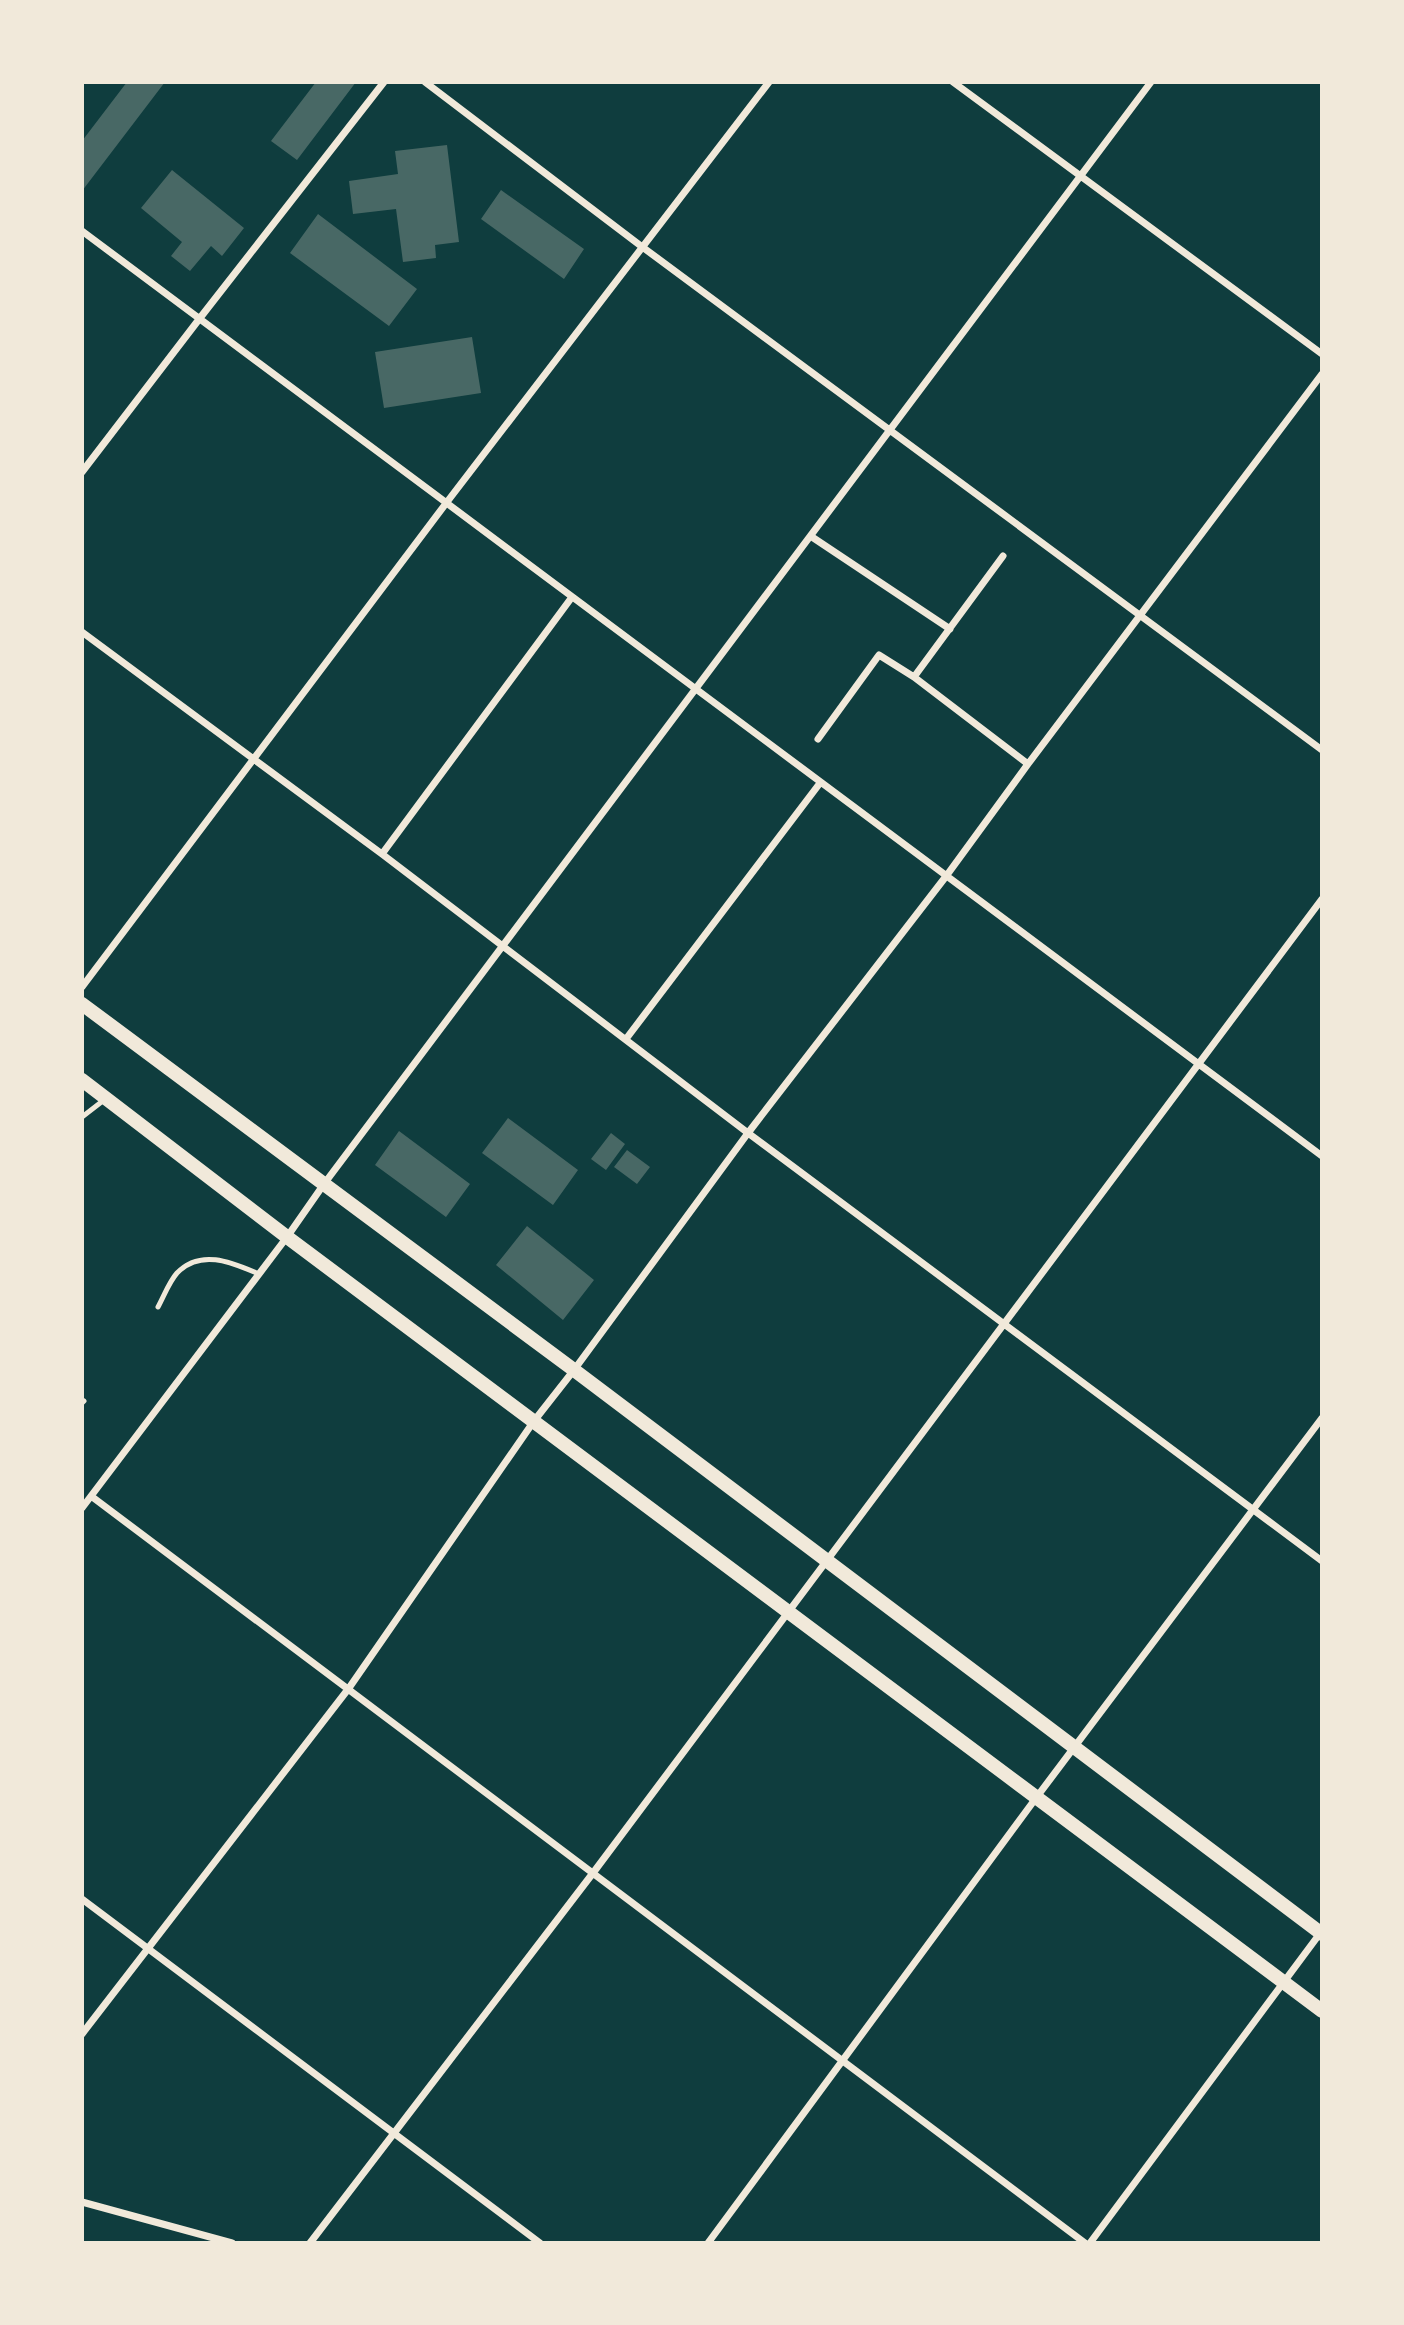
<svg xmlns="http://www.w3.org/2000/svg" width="1404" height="2325" viewBox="0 0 1404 2325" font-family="Raleway,sans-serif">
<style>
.building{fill:#486865}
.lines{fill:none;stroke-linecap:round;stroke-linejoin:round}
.service{stroke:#f1e9da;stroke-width:5}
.minor{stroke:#f1e9da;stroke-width:7}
.secondary{stroke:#f1e9da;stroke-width:14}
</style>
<rect width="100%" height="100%" fill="#0f3d3e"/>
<path class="building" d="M127 82H165L82 191V141Z
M316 82H356L297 160 271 141Z
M447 145 459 242 435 245 436 258 403 262 396 209 353 214 349 181 398 174 395 151Z
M172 170 244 228 222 256 211 246 190 271 171 256 182 242 141 208Z
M501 190 584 249 564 279 481 219Z
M318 214 417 289 389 326 290 253Z
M472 337 481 393 384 408 375 352Z
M508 1118 578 1170 553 1205 482 1153Z
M399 1131 470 1184 446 1217 375 1165Z
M611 1133 625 1144 606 1170 591 1159Z
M627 1150 650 1167 637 1184 614 1167Z
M527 1226 594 1280 563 1320 496 1265Z"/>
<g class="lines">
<path class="service" d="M82 1117 104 1100
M158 1307C164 1296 169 1282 177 1273 201 1248 233 1263 259 1274
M82 1403 84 1401"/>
<path class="minor" d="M425 82 641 246 1322 750
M953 82 1322 354
M82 231 1322 1156
M82 472 200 318 384 82
M812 537 950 629
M82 632 382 854 748 1133 1322 1561
M914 677 1003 556
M818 739 879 655 914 677 1028 764
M382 854 572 597
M82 987 447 502 769 82
M626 1039 820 783
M91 1496 1085 2243
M82 1508 287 1237 324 1184C599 817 877 451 1151 82
M82 1899 540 2243
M82 2034 349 1688 534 1421 574 1370 748 1133 947 875 1028 764 1322 374
M82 2202 232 2243
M310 2243 593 1873 1322 899
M708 2243 1036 1798 1322 1418
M1090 2243 1321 1932"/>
<path class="secondary" d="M82 1004 574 1370 1322 1934
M82 1080 287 1237 1322 2011"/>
</g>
<rect width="1404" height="2325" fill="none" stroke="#f1e9da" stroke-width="168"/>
</svg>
